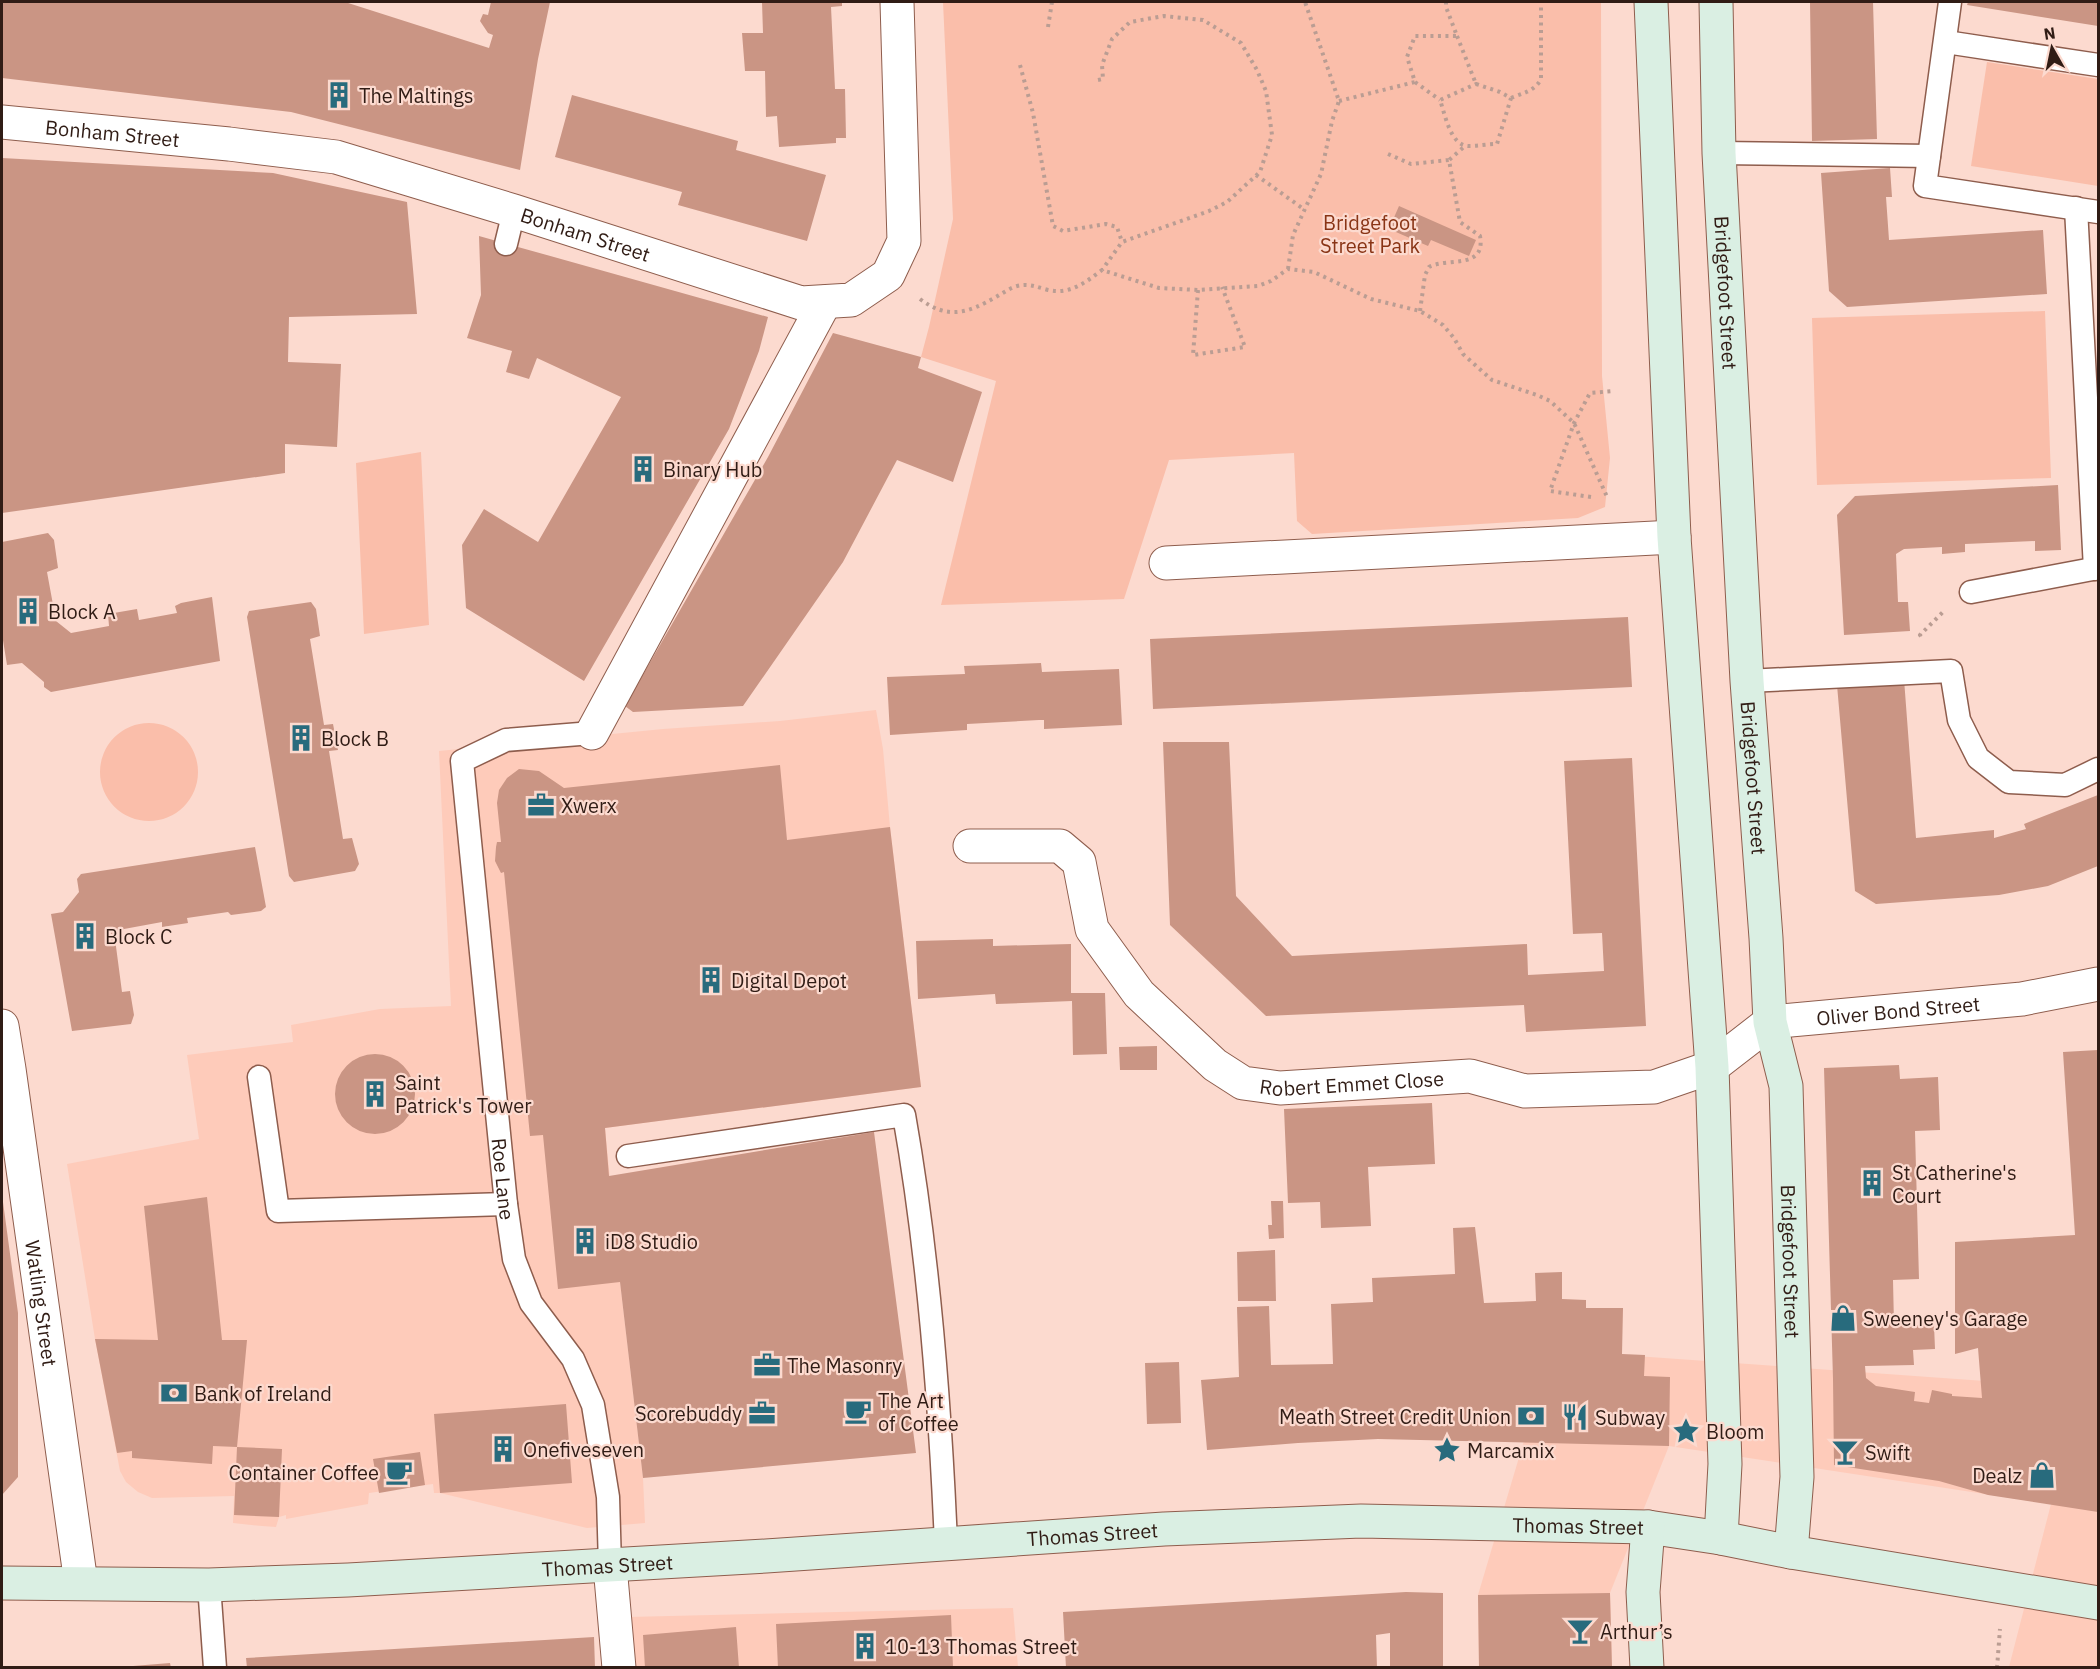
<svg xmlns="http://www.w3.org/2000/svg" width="2100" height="1669" viewBox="0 0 2100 1669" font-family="'IBM Plex Sans',sans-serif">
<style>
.built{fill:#fecbba}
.green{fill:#fabeaa}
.building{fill:#ca9584}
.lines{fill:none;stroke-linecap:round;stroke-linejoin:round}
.service-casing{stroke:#8e5d4d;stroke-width:25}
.pedestrian-casing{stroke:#8e5d4d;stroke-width:35}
.minor-casing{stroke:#8e5d4d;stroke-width:35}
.tertiary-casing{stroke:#8e5d4d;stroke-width:35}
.secondary-casing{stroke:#8e5d4d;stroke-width:35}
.path{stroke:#ba9d93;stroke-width:4;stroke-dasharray:3 4.5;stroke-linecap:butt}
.service{stroke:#fff;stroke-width:22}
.pedestrian{stroke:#fff;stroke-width:33}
.minor{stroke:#fff;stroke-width:33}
.tertiary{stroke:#fff;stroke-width:33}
.secondary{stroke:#daefe3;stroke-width:33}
.labels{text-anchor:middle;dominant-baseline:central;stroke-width:4.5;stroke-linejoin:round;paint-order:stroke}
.poi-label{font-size:20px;fill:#301c15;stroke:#fcdacf;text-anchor:start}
.street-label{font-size:20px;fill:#301c15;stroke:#fcdacf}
.park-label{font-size:20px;fill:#893415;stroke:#fcdacf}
</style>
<rect width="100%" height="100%" fill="#fcdacf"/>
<path class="built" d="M876 710 883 749 890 827 921 1087 605 1128 620 1282 643 1478 645 1523 587 1528 440 1493H434L433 1484 369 1493 368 1504 286 1519V1515L279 1517 276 1527 262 1526 233 1523 234 1496 152 1498 138 1492 126 1482 120 1471 95 1339 67 1164 199 1139 187 1055 293 1042 291 1025 380 1009 451 1006 439 751 663 729 780 721Z
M1551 1350 2098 1389V1667H2009L2051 1504 1669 1446 1610 1593 1612 1667H1479L1478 1595Z
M1013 1608 1018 1667H632L628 1617Z"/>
<path class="green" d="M943 2H1601L1602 376 1610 458 1605 507 1578 518 1312 534 1297 521 1294 453 1169 460 1124 599 941 605 996 381 921 357 929 327 953 219Z
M1987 62 2098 79V186L1971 166Z
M2045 311 2051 478 1817 485 1812 318Z
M421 452 429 625 364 634 356 463Z
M100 772a49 49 0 1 1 98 0a49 49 0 1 1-98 0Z"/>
<path class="building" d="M2 2H345L489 48 493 35 488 33 480 21 483 14 488 15 491 2H550L538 59 520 170 291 112 2 78Z
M762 2H842V6L831 7 835 89H845L846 138H836V143L779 147 777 116 766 117 765 71H745L742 33H763Z
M1810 2H1873L1877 139 1812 141Z
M1968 2H2098V26L1967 5Z
M572 95 738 141 736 150 826 175 807 241 678 205 682 192 555 157Z
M2 158 273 173 407 202 417 314 289 317 288 362 341 364 337 447 285 444V473L2 513Z
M1890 168 1892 197H1886L1889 240 2043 230 2047 294 1847 307 1829 291 1821 173Z
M1399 206 1476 240 1469 256 1431 240 1428 246 1389 229Z
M479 236 768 317 759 351 729 429 584 681 466 608 462 545 484 509 538 542 621 397 537 358 529 379 506 372 512 351 467 338 481 295Z
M833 333 921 357 918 368 982 392 953 482 897 460 843 562 743 706 633 712 625 706 768 457Z
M2058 485 2061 550 2035 551V541L1965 544V552L1942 554V547L1904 549 1896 554 1898 602H1908L1910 631 1844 635 1837 515 1855 496Z
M48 533 54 540 58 568 47 572 56 621 71 633 109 626 108 614 137 609 139 620 177 613 175 606 181 603 212 597 220 661 51 692 44 687V682L22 663 7 665 2 634V542Z
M311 602 316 609 320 636 310 639 324 725 333 724 338 750 329 751 343 839 352 838 359 864 355 871 294 882 289 876 247 617 249 611Z
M1628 617 1632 687 1153 709 1150 639Z
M1041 663 1042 672 1119 669 1122 725 1044 729V720H1039L967 724V730L890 735 887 677 965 674 964 666Z
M1904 679 1916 838 1994 830V838L2026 829 2024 824 2098 795V866L2048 886 1999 895 1876 904 1855 891 1837 685Z
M1163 742H1229L1236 896 1292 956 1527 944 1528 975 1604 971 1602 933 1573 934 1564 761 1632 758 1646 1026 1526 1032 1524 1005 1266 1016 1170 925Z
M780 765 787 840 890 827 921 1087 605 1128 609 1176 874 1132 916 1453 643 1478 620 1282 558 1289 543 1135 530 1136 504 872 501 873 495 861 496 847 497 842H501L497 803 499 790 507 778 519 769 539 771 564 788Z
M255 847 266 907 261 911 231 915 228 912 187 918 188 923 162 927V922L124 929 117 933 115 939 122 992 130 991 134 1015 131 1024 72 1031 51 914 63 912 79 892 77 879 81 874Z
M993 939V946L1071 944V993H1105L1107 1054 1073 1055 1072 1001 996 1004 995 994 918 999 916 941Z
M1157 1046V1070H1120L1119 1047Z
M2098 1050V1512L1988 1495 1939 1481 1834 1465 1833 1379 1824 1068 1899 1065 1900 1079 1938 1077 1940 1130 1915 1131 1919 1279 1893 1280 1894 1325H1934L1935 1349 1913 1350 1914 1365 1865 1366 1866 1378 1876 1386 1915 1392 1914 1401 1929 1403 1932 1390 1952 1394V1396L1982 1398 1978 1348 1955 1354V1242L2075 1235 2063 1052Z
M335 1094a40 40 0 1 1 80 0a40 40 0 1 1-80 0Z
M1432 1103 1435 1164 1368 1167 1371 1226 1321 1228 1320 1202 1288 1203 1284 1109Z
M207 1197 222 1340H247L237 1447 282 1449 279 1517 234 1515 237 1447 213 1446 212 1464 132 1458V1451L117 1453 95 1339 158 1340 144 1206Z
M1271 1201H1283L1284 1238 1269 1239 1268 1225H1272Z
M3 1202 18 1313V1477L2 1495Z
M1475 1227 1484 1303 1536 1301 1535 1273 1562 1272V1299L1586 1300V1308H1623L1622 1354 1645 1355 1644 1376 1670 1377 1669 1446 1378 1439 1298 1443 1207 1450 1201 1380 1239 1377 1237 1307 1269 1306 1271 1365 1333 1364 1331 1304 1373 1302 1372 1278 1455 1274 1453 1228Z
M1275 1250 1276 1301H1238L1237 1252Z
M1179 1362 1181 1423 1147 1424 1145 1363Z
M566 1404 572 1483 440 1493 434 1414Z
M420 1452 425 1485 379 1493 373 1459Z
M1406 1592 1443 1593V1668H1390V1633L1376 1635 1377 1668H1066L1063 1612Z
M1610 1593 1612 1668H1479L1478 1595Z
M951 1615 953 1668H778L776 1624Z
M736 1627 739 1668H645L643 1635Z
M594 1637 595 1668H247L246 1658Z
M170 1663 171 1668H133V1666Z"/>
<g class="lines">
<defs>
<g id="service">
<path d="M1950 2 1925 186 2098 212"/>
<path d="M1946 42 2098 65"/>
<path d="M1719 153 1929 156"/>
<path d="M2076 208 2095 569"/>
<path d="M506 244 514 211"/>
<path d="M1971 592 2098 568"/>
<path d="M1747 681 1951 671 1959 720 1978 758 2009 782 2065 785 2098 769"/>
<path id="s1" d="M592 733 506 740 462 761 506 1204 514 1259 531 1303 573 1359 593 1405 608 1497 610 1566"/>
<path d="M259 1077 278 1211 506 1204"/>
<path d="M628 1156 904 1115C929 1256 940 1401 946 1544"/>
<path d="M209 1585 215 1668"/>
</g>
<path id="pedestrian" d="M592 733 825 302"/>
<g id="minor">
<path id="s2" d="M2 122 229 144 336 157 514 211 801 303 851 300 888 275 904 241 897 2"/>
<path d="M1166 563 1674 537"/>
<path id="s3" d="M970 846H1060L1079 862 1092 929 1139 994 1215 1065 1243 1083 1280 1088 1470 1076 1525 1091 1654 1087 1712 1067"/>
<path d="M610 1566 619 1668"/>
</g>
<g id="tertiary">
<path id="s4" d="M2 1026 9 1069 81 1583"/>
<path id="s5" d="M1712 1067 1770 1022 2022 999 2098 984"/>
</g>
<g id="secondary">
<path d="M1651 2 1674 537 1712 1067 1725 1464 1721 1538"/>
<path id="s6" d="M1716 2 1719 153 1747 681 1766 938 1770 1022 1786 1086 1797 1477 1791 1552"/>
<path id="s7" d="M2 1583 209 1585 348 1580 766 1556 1164 1529 1361 1521 1648 1527 1721 1538 1791 1552 2098 1603"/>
<path d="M1647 1668 1643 1592 1648 1527"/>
</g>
</defs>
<use href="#service" class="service-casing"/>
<use href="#pedestrian" class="pedestrian-casing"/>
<use href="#minor" class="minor-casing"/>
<use href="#tertiary" class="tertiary-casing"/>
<use href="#secondary" class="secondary-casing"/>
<path class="path" d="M1048 27 1052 2
M1457 36 1476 84
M1020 65 1033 113 1053 226 1063 231 1106 224 1117 227 1122 242
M1098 80 1103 79 1102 65 1112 39 1130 22 1164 16 1203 20 1241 43 1257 70 1266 91 1272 135 1260 172 1227 202 1209 211 1122 242 1102 270
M1415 82 1440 100
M1476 84 1500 92 1511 98 1497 144C1488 144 1478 146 1468 146 1450 145 1445 114 1440 100Z
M1511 98C1523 93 1535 91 1541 79V2
M1339 101 1415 82 1407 57 1415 36H1457L1446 7V2
M1388 154 1411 164 1449 160
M1256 175 1305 210
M1288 269 1293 235 1321 174 1332 121 1339 101 1305 2
M1198 290 1193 355 1245 347 1222 287
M920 299C948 320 968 313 996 297 1003 293 1010 288 1017 286 1028 283 1037 287 1048 290 1070 295 1086 282 1102 270L1159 288 1198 290 1258 286 1271 281 1288 269 1314 272 1371 299 1420 311 1443 325 1454 338 1463 354 1492 380 1537 395 1550 401 1574 423 1608 499
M1420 311 1425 275 1429 267C1448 257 1486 270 1480 236L1460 222 1449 160 1465 146
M1591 497 1550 491 1574 423 1590 393 1613 391
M1921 636 1920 635 1943 612
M1997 1668 2000 1629"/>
<use href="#service" class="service"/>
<use href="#pedestrian" class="pedestrian"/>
<use href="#minor" class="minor"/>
<use href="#tertiary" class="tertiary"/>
<use href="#secondary" class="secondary"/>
</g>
<defs>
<symbol id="building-bare" viewBox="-9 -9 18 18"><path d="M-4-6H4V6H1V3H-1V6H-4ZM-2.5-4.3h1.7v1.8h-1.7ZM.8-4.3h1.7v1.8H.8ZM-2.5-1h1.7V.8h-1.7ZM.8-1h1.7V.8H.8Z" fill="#286b7d" stroke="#fcdacf" stroke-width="2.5" paint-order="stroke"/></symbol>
<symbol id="office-bare" viewBox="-9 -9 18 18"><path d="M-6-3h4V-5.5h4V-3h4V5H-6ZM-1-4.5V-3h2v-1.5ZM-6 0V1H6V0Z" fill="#286b7d" stroke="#fcdacf" stroke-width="2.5" paint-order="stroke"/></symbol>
<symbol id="shop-bare" viewBox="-9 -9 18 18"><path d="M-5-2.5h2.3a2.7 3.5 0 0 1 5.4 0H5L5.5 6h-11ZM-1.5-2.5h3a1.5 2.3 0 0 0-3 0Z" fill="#286b7d" stroke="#fcdacf" stroke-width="2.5" paint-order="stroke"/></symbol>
<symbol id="bank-bare" viewBox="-9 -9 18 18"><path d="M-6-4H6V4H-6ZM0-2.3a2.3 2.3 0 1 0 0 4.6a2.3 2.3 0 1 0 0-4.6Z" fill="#286b7d" stroke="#fcdacf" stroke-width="2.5" paint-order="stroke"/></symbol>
<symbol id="cafe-bare" viewBox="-9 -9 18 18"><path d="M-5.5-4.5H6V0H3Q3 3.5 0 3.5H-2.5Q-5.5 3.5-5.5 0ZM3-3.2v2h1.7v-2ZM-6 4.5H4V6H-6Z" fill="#286b7d" stroke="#fcdacf" stroke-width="2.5" paint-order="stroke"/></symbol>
<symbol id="restaurant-bare" viewBox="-9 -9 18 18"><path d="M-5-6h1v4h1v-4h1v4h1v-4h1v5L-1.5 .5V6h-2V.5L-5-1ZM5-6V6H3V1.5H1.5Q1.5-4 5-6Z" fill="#286b7d" stroke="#fcdacf" stroke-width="2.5" paint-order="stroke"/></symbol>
<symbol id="sight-bare" viewBox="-9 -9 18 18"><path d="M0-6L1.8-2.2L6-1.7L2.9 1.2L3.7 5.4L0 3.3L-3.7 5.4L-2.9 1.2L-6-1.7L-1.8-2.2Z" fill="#286b7d" stroke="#fcdacf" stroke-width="2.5" paint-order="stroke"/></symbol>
<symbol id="bar-bare" viewBox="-9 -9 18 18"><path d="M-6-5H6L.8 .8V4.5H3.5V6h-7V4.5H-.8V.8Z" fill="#286b7d" stroke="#fcdacf" stroke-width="2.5" paint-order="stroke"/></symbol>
</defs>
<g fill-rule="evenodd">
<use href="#building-bare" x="320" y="76" width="38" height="38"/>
<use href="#building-bare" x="624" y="450" width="38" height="38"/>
<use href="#building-bare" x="9" y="592" width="38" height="38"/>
<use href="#building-bare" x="282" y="719" width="38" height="38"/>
<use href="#office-bare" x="522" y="786" width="38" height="38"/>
<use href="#building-bare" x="66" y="917" width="38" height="38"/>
<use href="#building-bare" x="692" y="961" width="38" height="38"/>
<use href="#building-bare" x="356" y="1075" width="38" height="38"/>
<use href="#building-bare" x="1853" y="1164" width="38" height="38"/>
<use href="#building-bare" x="566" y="1222" width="38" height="38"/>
<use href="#shop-bare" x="1824" y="1299" width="38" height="38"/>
<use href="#office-bare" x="748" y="1346" width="38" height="38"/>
<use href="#bank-bare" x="155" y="1374" width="38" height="38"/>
<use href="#cafe-bare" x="839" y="1392" width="38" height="38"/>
<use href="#office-bare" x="743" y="1394" width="38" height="38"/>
<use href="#bank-bare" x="1512" y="1397" width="38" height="38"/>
<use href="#restaurant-bare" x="1556" y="1398" width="38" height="38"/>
<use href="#sight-bare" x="1667" y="1412" width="38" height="38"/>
<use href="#building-bare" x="484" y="1430" width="38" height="38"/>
<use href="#sight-bare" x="1428" y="1431" width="38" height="38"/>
<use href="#bar-bare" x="1826" y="1433" width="38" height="38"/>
<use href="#cafe-bare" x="380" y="1453" width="38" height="38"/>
<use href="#shop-bare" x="2023" y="1456" width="38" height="38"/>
<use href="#bar-bare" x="1561" y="1612" width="38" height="38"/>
<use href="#building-bare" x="846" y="1627" width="38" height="38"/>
</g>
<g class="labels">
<g class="poi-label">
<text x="359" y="95">The Maltings</text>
<text x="663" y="469">Binary Hub</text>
<text x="48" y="611">Block A</text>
<text x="321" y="738">Block B</text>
<text x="561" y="805">Xwerx</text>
<text x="105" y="936">Block C</text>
<text x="731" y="980">Digital Depot</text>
<text x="395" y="1082">Saint<tspan x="395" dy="23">Patrick's Tower</tspan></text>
<text x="1892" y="1172">St Catherine's<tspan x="1892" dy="23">Court</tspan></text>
<text x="605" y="1241">iD8 Studio</text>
<text x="1863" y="1318">Sweeney's Garage</text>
<text x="787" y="1365">The Masonry</text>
<text x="194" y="1393">Bank of Ireland</text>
<text x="878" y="1400">The Art<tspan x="878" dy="23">of Coffee</tspan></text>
<text x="742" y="1413" text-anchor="end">Scorebuddy</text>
<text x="1511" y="1416" text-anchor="end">Meath Street Credit Union</text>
<text x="1595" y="1417">Subway</text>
<text x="1706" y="1431">Bloom</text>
<text x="523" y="1449">Onefiveseven</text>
<text x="1467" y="1450">Marcamix</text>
<text x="1865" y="1452">Swift</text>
<text x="379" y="1472" text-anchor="end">Container Coffee</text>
<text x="2022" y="1475" text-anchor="end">Dealz</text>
<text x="1600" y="1631">Arthur’s</text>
<text x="885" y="1646">10-13 Thomas Street</text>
</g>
<g class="street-label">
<text stroke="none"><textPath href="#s2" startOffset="111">Bonham Street</textPath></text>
<text stroke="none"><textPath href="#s2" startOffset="597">Bonham Street</textPath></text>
<text stroke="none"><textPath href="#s6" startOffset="291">Bridgefoot Street</textPath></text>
<text stroke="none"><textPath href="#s6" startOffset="777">Bridgefoot Street</textPath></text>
<text stroke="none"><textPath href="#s5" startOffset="202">Oliver Bond Street</textPath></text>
<text stroke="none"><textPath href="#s3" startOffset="510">Robert Emmet Close</textPath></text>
<text stroke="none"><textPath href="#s1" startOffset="555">Roe Lane</textPath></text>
<text stroke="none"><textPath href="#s6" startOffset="1263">Bridgefoot Street</textPath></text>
<text stroke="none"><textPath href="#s4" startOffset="280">Watling Street</textPath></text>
<text stroke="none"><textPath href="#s7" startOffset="1578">Thomas Street</textPath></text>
<text stroke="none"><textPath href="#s7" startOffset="1092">Thomas Street</textPath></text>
<text stroke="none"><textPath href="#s7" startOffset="606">Thomas Street</textPath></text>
</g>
<g class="park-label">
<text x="1370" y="222">Bridgefoot<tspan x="1370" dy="23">Street Park</tspan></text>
</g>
</g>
<rect width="2100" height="1669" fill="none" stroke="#301c15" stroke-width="6"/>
<g transform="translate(2052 48) rotate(351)" stroke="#fcdacf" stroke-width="4.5" paint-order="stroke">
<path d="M0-4.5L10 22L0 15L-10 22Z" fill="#301c15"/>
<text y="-9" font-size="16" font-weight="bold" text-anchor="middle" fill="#301c15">N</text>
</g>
</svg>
